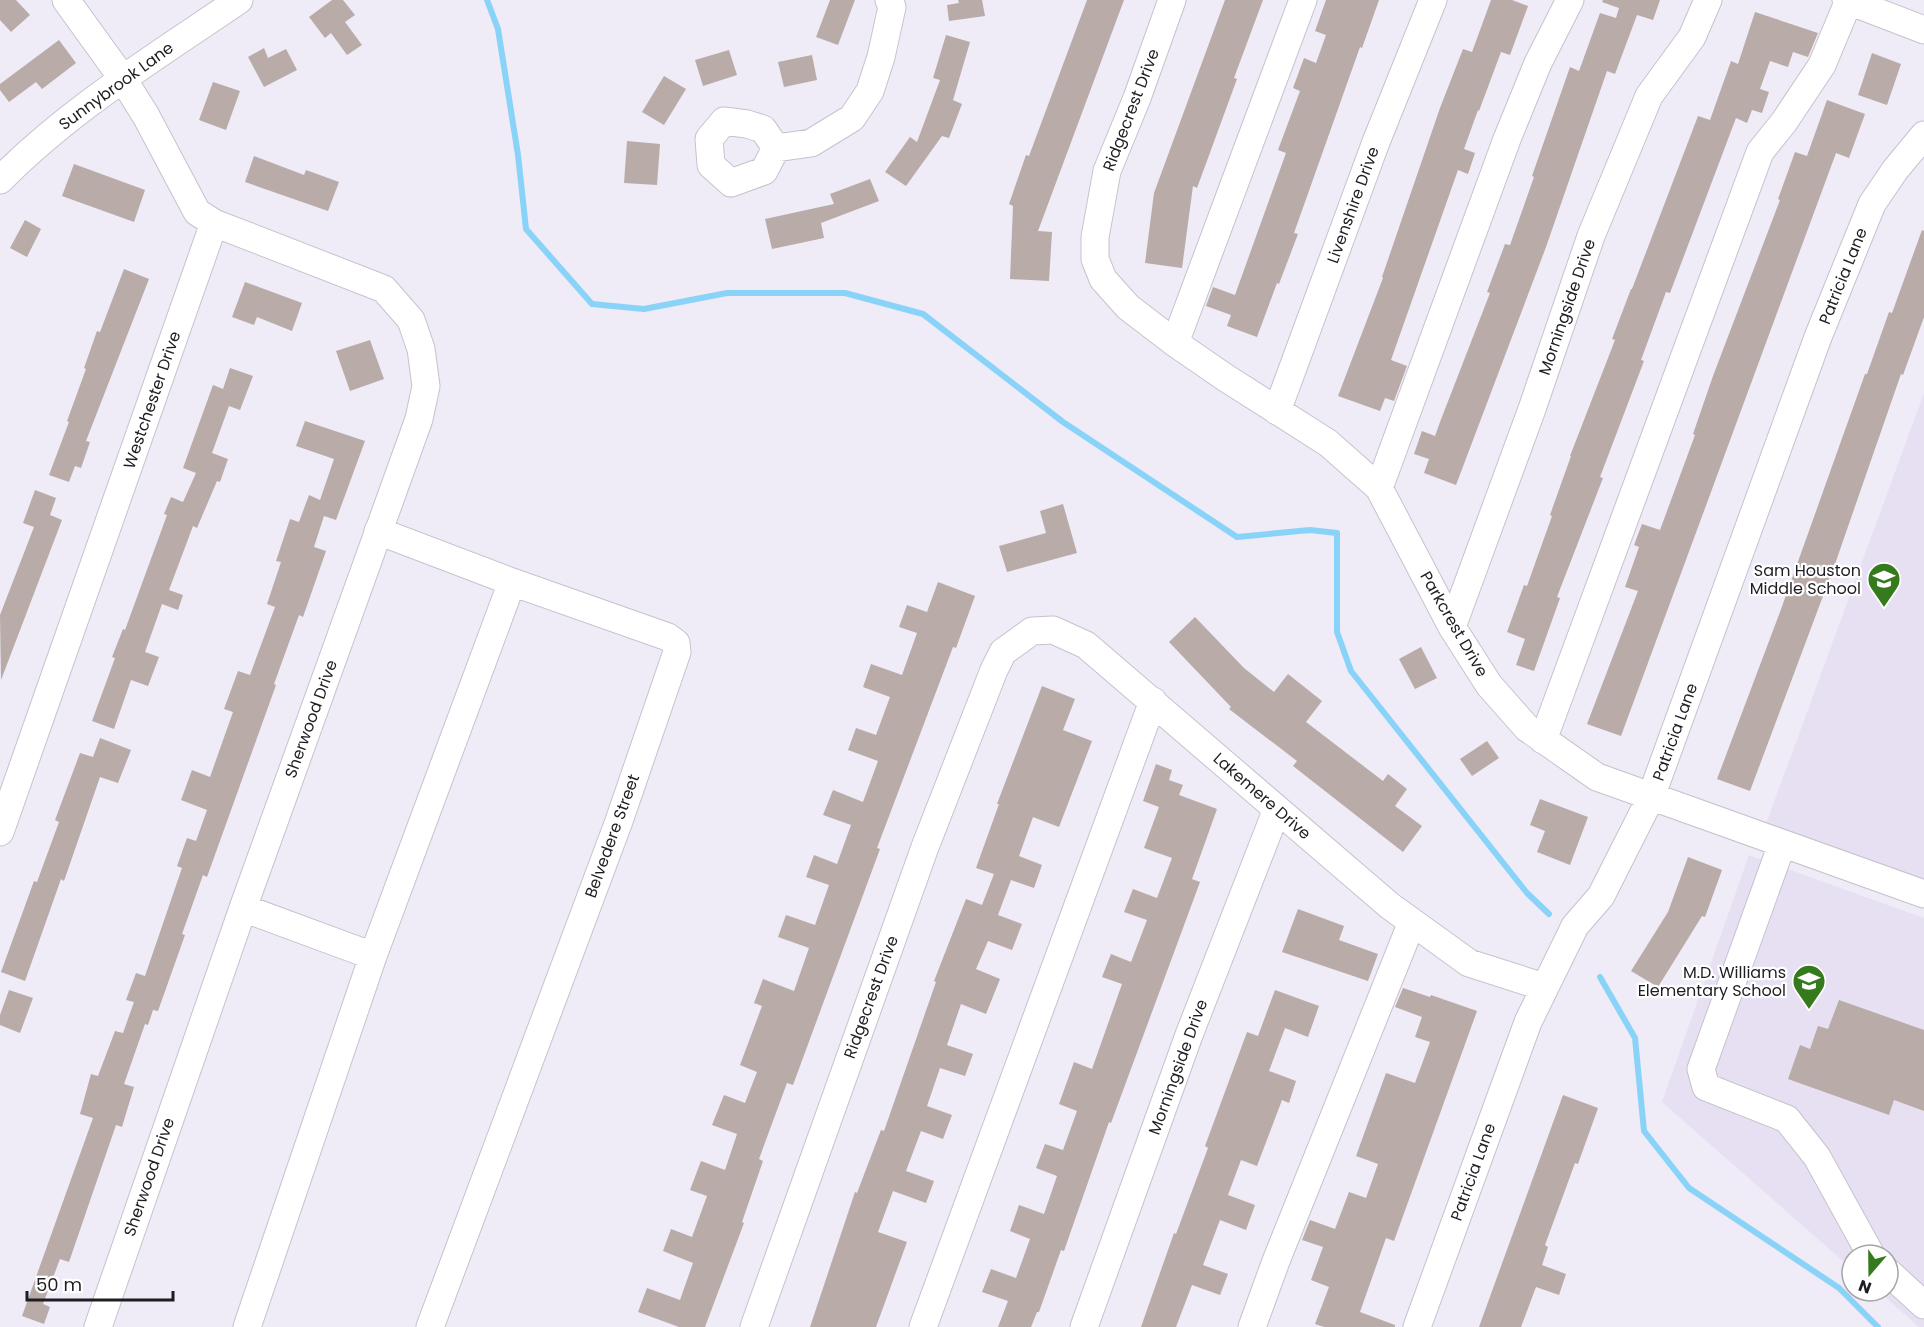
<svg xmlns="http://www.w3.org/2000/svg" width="1924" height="1327" viewBox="0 0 1924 1327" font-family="Poppins,sans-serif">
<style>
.built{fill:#e7e0f3}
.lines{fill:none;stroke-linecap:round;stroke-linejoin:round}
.stream{stroke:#89d3f9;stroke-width:6}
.building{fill:#b9aba8}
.minor-casing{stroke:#c6c2ce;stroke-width:29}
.minor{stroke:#fff;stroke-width:27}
.labels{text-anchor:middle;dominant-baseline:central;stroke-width:4.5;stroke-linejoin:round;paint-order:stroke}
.street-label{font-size:16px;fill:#1e1d21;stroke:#fff}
.poi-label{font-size:16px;fill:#1e1d21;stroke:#fff;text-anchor:end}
</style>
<rect width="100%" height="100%" fill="#efebf7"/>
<path class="built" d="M1924 393V879L1766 824Z
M1749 855 1924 918V1327H1919L1878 1291H1888V1255H1852V1269L1662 1102Z"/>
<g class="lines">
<path class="stream" d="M487 0 498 29 518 155 526 229 592 304 644 309 727 293H845L923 314 1063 422 1237 537 1310 530 1337 533V632L1351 671 1527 893 1549 914
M1600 977 1635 1038 1644 1131 1689 1188 1839 1288 1878 1327"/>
</g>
<path class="building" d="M0 0H16L30 15 11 32 0 20Z
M332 0H343L355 15 345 22 362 45 347 55 331 33 325 38 309 17Z
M830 0H855L838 45 816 37Z
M958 0H982L985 16 949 21 947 5 959 3Z
M1087 0H1124L1038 231 1052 232 1049 281 1010 279 1013 206 1009 204 1026 155 1029 156Z
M1225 0H1263L1234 78 1237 79 1197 188 1193 186 1182 268 1145 263 1154 193Z
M1326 0H1379L1362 48 1360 47 1294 233 1298 234 1279 284 1277 283 1257 337 1227 326 1231 315 1206 306 1213 287 1235 295 1286 153 1278 150 1300 91 1293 88 1304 58 1316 63 1326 35 1315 31Z
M1491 0H1512L1528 6 1510 55 1501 52 1479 111 1478 110 1464 149 1475 153 1468 174 1458 170 1391 360 1407 366 1394 401 1385 398 1380 411 1338 396 1383 278 1382 277 1440 108 1463 49 1472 52Z
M1603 0H1660L1653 20 1637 15 1615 74 1607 71 1546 247 1456 485 1424 473 1429 459 1414 454 1422 431 1435 436 1440 422 1490 293 1487 292 1505 244 1510 245 1534 177 1532 176 1570 67 1579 71 1600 13 1616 18 1619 8 1602 2Z
M1755 12 1818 33 1808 57 1793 52 1788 67 1770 61 1760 89 1769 92 1762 113 1752 110 1747 123 1736 118 1670 293 1666 292 1641 360 1644 361 1600 477 1603 478 1557 597 1560 598 1534 671 1516 665 1525 639 1507 632 1524 585 1527 586 1552 516 1550 515 1571 456H1570L1615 340 1612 339 1631 289H1632L1698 116 1710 120 1731 61 1738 64Z
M946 35 970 42 953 100 962 104 949 138 942 136 906 186 885 172 910 137 917 142 940 80 933 78Z
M59 40 76 63 42 89 36 82 9 102 0 90V84Z
M264 48 268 58 286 49 297 70 264 87 248 57Z
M729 50 737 75 703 86 695 60Z
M1872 53 1901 64 1887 105 1858 95Z
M812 55 817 80 784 87 778 62Z
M664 76 686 89 664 125 642 112Z
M213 82 240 91 226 130 199 120Z
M1827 100 1865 114 1849 158 1836 153 1621 736 1587 724 1638 591 1625 587 1639 547 1634 545 1642 524 1660 530 1695 435 1693 434 1713 376 1780 200 1778 199 1795 152 1807 156Z
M627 141 660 144 657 185 624 183Z
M254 156 304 175 306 170 339 182 328 211 245 182Z
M74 164 145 190 134 222 62 196Z
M870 179 879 201 821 223 824 238 772 249 765 219 834 204 830 194Z
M25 220 41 229 27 257 10 248Z
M1922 230 1924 231V317L1903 375 1901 374 1835 564 1750 791 1717 779 1780 612 1865 374H1867L1889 312 1892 313Z
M124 269 149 279 86 441 90 442 81 468 75 466 69 482 49 475 69 422 67 421 86 369 84 368 97 331 100 332Z
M245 282 302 303 292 331 257 317 254 325 232 317Z
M370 340 384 379 350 391 336 351Z
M230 368 253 376 240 410 229 406 212 453 228 459 220 482 217 481 197 528 193 526 169 590 183 595 178 610 162 604 145 652 159 657 148 686 131 680 114 729 92 721 115 658 112 657 123 629 125 630 167 515 164 514 171 497 183 502 196 473 183 468 213 385 223 389Z
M305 421 365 441 336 520 324 516 314 547 326 551 303 617 299 615 274 684 276 685 207 877 203 875 182 934 185 935 158 1011 153 1010 148 1025 145 1024 124 1084 134 1087 122 1127 116 1125 69 1262 60 1259 43 1304 50 1307 44 1324 22 1316 93 1118 80 1114 91 1074 98 1076 115 1031 123 1033 134 1002 126 1000 136 973 145 976 182 868 177 866 187 838 196 841 207 810 181 800 192 770 210 777 233 712 224 709 238 671 250 675 275 607 267 604 281 562 276 561 290 519 299 522 309 495 320 500 334 459 296 446Z
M35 490 56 498 50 515 62 520 1 680 0 615 34 527 23 523Z
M1063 504 1077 553 1007 572 999 546 1046 533 1040 511Z
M938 582 975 596 956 648 953 647 877 848 880 849 793 1085 787 1083 759 1159 763 1161 742 1222 744 1223 705 1327H679L638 1312 647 1288 680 1300 693 1263 663 1251 671 1229 692 1237 707 1196 690 1190 701 1161 725 1170 737 1134 712 1125 724 1095 745 1103 757 1072 740 1065 762 1006 754 1003 763 979 794 991 809 948 778 937 786 915 815 925 829 885 806 877 814 855 837 864 851 825 823 815 833 790 863 802 878 761 848 750 856 728 876 735 890 697 863 687 871 664 902 675 917 633 899 627 907 605 927 612Z
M1195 617 1244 668 1274 692 1288 674 1322 701 1306 722 1383 781 1388 774 1407 789 1395 806 1422 826 1403 852 1293 766 1297 761 1229 709 1231 707 1169 642Z
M1421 647 1437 678 1415 689 1399 659Z
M1042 686 1075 699 1063 730 1092 741 1059 827 1033 817 1019 856 1042 865 1034 888 1011 880 998 915 1022 924 1012 950 988 941 976 969 1000 979 986 1014 961 1004 947 1045 973 1054 965 1076 940 1068 927 1106 952 1115 943 1139 921 1131 906 1171 934 1181 926 1203 893 1191 878 1232 907 1242 876 1327H810L855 1192 857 1193 881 1130 884 1131 936 982 934 981 966 899 982 905 994 874 976 868 999 804H997Z
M100 738 131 750 118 783 100 777 64 881 61 879 25 981 1 972 34 881 37 882 59 822 55 820 80 753 93 757Z
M1487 741 1499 758 1472 776 1460 759Z
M1156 764 1172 770 1169 780 1183 785 1179 795 1217 809 1192 879 1200 882 1111 1123 1109 1122 1064 1251 1061 1250 1039 1312H1037L1031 1327H998L1008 1301 982 1292 991 1269 1016 1278 1030 1239 1010 1231 1019 1205 1044 1214 1057 1176 1036 1168 1045 1144 1063 1150 1077 1111 1059 1104 1074 1062 1092 1069 1122 984 1102 977 1111 954 1131 962 1147 920 1124 912 1133 889 1157 898 1172 858 1144 848 1159 807 1143 801Z
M1540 799 1588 817 1570 865 1537 852 1545 831 1530 825Z
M1688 857 1722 870 1705 917 1702 916 1658 987 1631 971 1668 912Z
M1298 909 1344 926 1339 940 1378 954 1368 981 1282 952Z
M1403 988 1430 997 1431 995 1477 1011 1394 1241 1386 1238 1360 1312 1395 1325V1327H1324L1315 1324 1329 1287 1311 1280 1323 1247 1302 1240 1310 1220 1335 1229 1349 1192 1366 1198 1378 1164 1356 1156 1386 1073 1415 1083 1430 1042 1415 1037 1422 1017 1395 1007Z
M9 990 33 998 20 1033 0 1025V1015Z
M1275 990 1319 1006 1308 1037 1285 1028 1269 1071 1296 1081 1289 1103 1282 1100 1257 1166 1241 1160 1228 1195 1255 1205 1246 1230 1220 1220 1203 1265 1228 1274 1220 1295 1192 1285 1176 1327H1141L1174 1233 1176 1234 1208 1148 1205 1146 1247 1032 1258 1036Z
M1839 1000 1924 1030V1111L1894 1100 1889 1115 1788 1079 1800 1045 1810 1049 1818 1026 1828 1029Z
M1563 1095 1598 1108 1578 1164 1575 1163 1545 1245 1548 1247 1542 1265 1566 1274 1559 1295 1536 1287 1521 1327H1479Z"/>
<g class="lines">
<defs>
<path id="minor" d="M66 0 123 79 146 116 197 212 214 223 384 289 411 320 421 349 426 386 419 419 243 908 98 1327
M1172 0 1137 98 1107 171 1095 237V259L1103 279 1128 307 1175 343 1226 378 1328 443 1379 488 1452 627 1489 685 1527 728 1597 777 1924 894
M1846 0 1924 30
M724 121 747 124 763 129 776 148 764 171 731 183 711 165 709 139Z
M776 148 811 143 852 118 870 91 881 57 892 7 889 0
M0 180C70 109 157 56 239 0
M1175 343 1303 0
M1277 411 1376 142 1433 0
M1379 488 1507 139 1538 63 1570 0
M378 531 512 582 668 637 676 643 677 652 619 821 430 1327
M1452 627 1532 409 1591 236 1649 96 1692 37 1708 0
M1543 740 1760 152 1784 122 1822 65 1849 0
M0 832 214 223
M1782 844 1701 1069 1706 1087 1787 1119 1817 1157 1871 1255
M243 908 373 956
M1888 1272 1924 1305
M247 1327 373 956 512 582
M754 1327 925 847 994 670 1003 652 1032 631 1053 630 1086 645 1390 906 1469 963 1544 987
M923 1327 1153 701
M1084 1327 1189 1035 1277 809
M1252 1327 1276 1261 1412 922
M1417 1327 1528 1022 1575 926 1601 896 1651 797 1818 337 1872 204 1895 170 1924 135"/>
</defs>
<use href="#minor" class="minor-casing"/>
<use href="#minor" class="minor"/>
</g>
<defs>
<symbol id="school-pin" viewBox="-11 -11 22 30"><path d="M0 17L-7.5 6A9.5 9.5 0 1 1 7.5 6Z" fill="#357b1e" stroke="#fff"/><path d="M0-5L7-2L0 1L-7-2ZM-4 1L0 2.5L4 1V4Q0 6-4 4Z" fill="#fff"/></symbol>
</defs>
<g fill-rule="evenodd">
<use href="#school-pin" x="1865" y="560" width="38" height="52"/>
<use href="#school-pin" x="1790" y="962" width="38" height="52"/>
</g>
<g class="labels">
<g class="street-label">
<text transform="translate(116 86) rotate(-36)">Sunnybrook Lane</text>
<text transform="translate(1131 110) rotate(-69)">Ridgecrest Drive</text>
<text transform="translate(1353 205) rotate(-70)">Livenshire Drive</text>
<text transform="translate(1843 276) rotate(-68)">Patricia Lane</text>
<text transform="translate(1567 307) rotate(-71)">Morningside Drive</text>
<text transform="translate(152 400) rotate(-71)">Westchester Drive</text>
<text transform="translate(1454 624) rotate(60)">Parkcrest Drive</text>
<text transform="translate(311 719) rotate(-70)">Sherwood Drive</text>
<text transform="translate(1675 732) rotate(-70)">Patricia Lane</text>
<text transform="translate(1262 796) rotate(41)">Lakemere Drive</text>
<text transform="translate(612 836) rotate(-70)">Belvedere Street</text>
<text transform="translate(871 997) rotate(-70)">Ridgecrest Drive</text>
<text transform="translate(1178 1067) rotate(-70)">Morningside Drive</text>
<text transform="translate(1473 1172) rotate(-70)">Patricia Lane</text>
<text transform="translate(149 1177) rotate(-71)">Sherwood Drive</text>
</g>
<g class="poi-label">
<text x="1861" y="570">Sam Houston<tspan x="1861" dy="18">Middle School</tspan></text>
<text x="1786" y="972">M.D. Williams<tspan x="1786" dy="18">Elementary School</tspan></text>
</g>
</g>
<g transform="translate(1870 1273) rotate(200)"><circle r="28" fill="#ffffff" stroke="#a5a5a6" stroke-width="1.5"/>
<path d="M0-4.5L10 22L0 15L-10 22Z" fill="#357b1e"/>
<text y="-9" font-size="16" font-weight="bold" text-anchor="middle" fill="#1e1d21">N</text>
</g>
<path d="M27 1291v9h146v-9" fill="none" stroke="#1e1d21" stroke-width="3"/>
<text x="36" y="1291" font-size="18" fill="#1e1d21" stroke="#ffffff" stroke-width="4.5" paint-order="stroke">50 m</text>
</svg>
